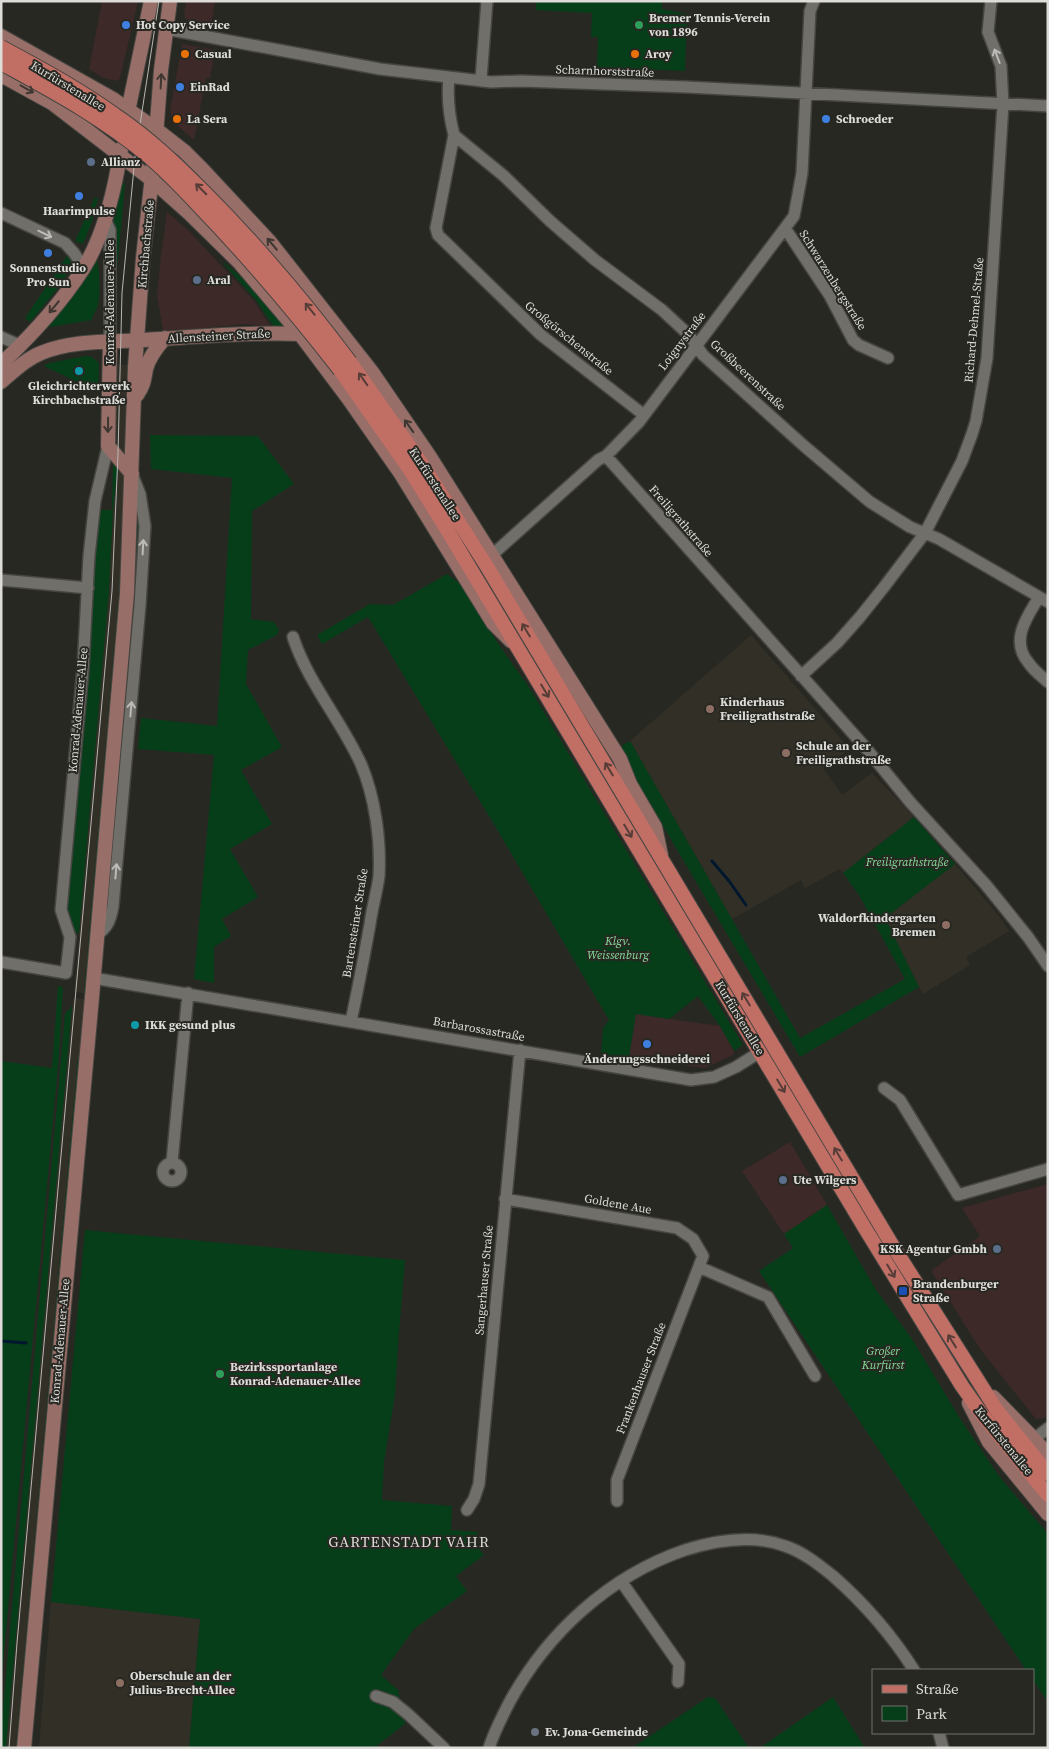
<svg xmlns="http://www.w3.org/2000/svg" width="1049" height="1749" viewBox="0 0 1049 1749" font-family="'Source Serif 4',serif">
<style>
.commercial{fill:#3d2928}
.built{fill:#323026}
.green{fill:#073e1a}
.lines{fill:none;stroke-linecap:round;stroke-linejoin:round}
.stream{stroke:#00172d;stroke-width:3}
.minor-casing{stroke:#464541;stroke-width:14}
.secondary-casing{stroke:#464541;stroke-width:16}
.primary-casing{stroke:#464541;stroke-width:16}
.minor{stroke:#706f6a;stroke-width:11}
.secondary{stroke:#986f68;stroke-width:14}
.primary{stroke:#c16e65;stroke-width:14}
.tram{stroke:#b8b7b4;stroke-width:1}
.primary-bridge-casing{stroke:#464541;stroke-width:16;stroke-linecap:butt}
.primary-bridge{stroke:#c16e65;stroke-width:14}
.oneway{stroke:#bcbbb8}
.oneway2{stroke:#3e3631}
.oneway3{stroke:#563d37}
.shop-dot{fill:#3f7fe0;stroke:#282823;stroke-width:2}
.leisure-dot{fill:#2e9e5b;stroke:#282823;stroke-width:2}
.food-dot{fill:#e8710a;stroke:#282823;stroke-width:2}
.service-dot{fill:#5c6f8a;stroke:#282823;stroke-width:2}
.culture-dot{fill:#0f9aa8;stroke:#282823;stroke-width:2}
.education-dot{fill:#8d6e63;stroke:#282823;stroke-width:2}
.transit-dot{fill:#1a4fb4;stroke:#282823;stroke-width:2}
.worship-dot{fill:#6b7280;stroke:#282823;stroke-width:2}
.labels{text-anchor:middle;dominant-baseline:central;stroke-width:4;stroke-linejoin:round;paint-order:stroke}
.poi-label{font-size:12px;font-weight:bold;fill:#dddcd9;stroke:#282823;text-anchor:start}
.street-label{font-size:12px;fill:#dddcd9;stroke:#282823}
.park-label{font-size:12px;font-style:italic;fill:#87dc99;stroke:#282823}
.quarter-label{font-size:15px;letter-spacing:1px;fill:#dddcd9;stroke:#282823}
</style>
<rect width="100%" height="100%" fill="#282823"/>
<path class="commercial" d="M102 1H138L120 78 117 81 104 78 89 69Z
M186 1H215L211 27 191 23 187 20 184 15Z
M182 44 215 50 210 78H206L194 140 173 122 170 111Z
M167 212 188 230 254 301 270 326 244 324 181 330H163L157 295 161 255Z
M635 1014 720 1026 734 1051 733 1055 705 1068 629 1057Z
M790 1142 827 1205 784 1234 742 1171Z
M1048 1184V1415L1044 1418 1036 1419 980 1349 933 1274 932 1270 980 1236 962 1208Z"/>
<path class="built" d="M118 365H127L124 460 115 451Z
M118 465 125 472 119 592 84 993 74 992 109 591 113 510Z
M751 635 850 749 823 768 842 795 872 773 914 817 843 873 840 869 805 888 801 880 732 919 630 741Z
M955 864 999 916 1009 931 966 957 970 965 923 994 885 918Z
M73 998 85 999 80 1058H78L16 1748H6L45 1302Z
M51 1602 200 1619 189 1748H39Z"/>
<path class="green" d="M536 1H662V9L687 14 685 71 597 67 598 37H591L592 13 536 10Z
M123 183 125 184 114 302 113 226 116 206Z
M95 197 98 198 92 222 83 244 75 241Z
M69 253 73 263C62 285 46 303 30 322L25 318Z
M94 258 97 260C100 270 100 295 98 305 97 311 92 314 92 320L44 328Z
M223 263H225L248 283 286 329 274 327 256 300Z
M85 356 92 357 99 363 98 392 44 366 49 363Z
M150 435 258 436 294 484 252 511 251 619 274 622 279 630 277 635 248 650 246 684 282 747 241 770 272 824 230 849 258 897 222 919 231 936 214 947V983L194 979 214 755 138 749 141 718 217 726 232 478 151 469Z
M113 460 118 465 113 510 109 591 79 933 74 932 65 905 99 505H101V510H112Z
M125 472 122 592 86 993H84L119 592Z
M137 506 140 527 136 594 108 904 105 918 132 593Z
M447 574 463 586 497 642 529 687 743 1045 734 1051 720 1026 698 996 669 1019 636 1014 629 1057 601 1054 603 1028 609 1020 495 826 368 617 322 644 317 635 370 604 393 605Z
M630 741 800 1038 905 979 859 895 843 873 914 817 955 864 885 918 919 987 800 1057 657 816 618 748Z
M58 986 63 987 59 1055 1 1686V1061L52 1068Z
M72 1006 6 1748H1V1730L65 1014Z
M78 1057 80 1058 18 1748H16Z
M827 1205 876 1290 912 1339 961 1420 999 1476 1048 1534V1702L1033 1680V1670H1026L759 1271 793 1248 784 1234Z
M85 1230 405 1260 399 1333 395 1395 384 1462 382 1500 452 1506 451 1530 478 1532 476 1545 484 1555 456 1576 467 1591 414 1629 381 1675 398 1690 405 1724 374 1748H189L200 1619 51 1602Z
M708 1697 715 1698 749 1748H632Z
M833 1697 865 1748H760Z"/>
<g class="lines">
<path class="stream" d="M712 861 729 881 746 905
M1 1341 26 1343"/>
<defs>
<path id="minor" d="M166 29 380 69 491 82 521 81 686 87 1048 106
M449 77C447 97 449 116 454 135L436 228 438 235 541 335 644 415
M481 79 487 1
M454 135 504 176 550 221 595 260 662 310 689 335 703 355 803 445 870 502 910 527 939 539 1048 602
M1 213 65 243 74 253 84 268
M105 219 110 230V342
M785 228 830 296 853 340 859 345 888 358
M1 337 19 345
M606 456 865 747 910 802 986 885 1028 937 1048 966
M492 555 598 460 606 456 639 422 794 216 802 173 810 11 814 1
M1 580 88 588
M1039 597C1027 617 1010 640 1028 662 1033 670 1041 676 1048 682
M293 637C308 683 341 720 361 764 375 797 381 840 379 876 377 892 372 908 370 924 364 957 358 989 351 1021
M801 676 837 643 860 617 884 587 925 533 962 461 972 434 976 421 987 358 1003 104 1001 66 988 32 991 1
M97 935C108 927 111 919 113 906L140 605 145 526 140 494 132 474
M1 962 66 973 70 937 61 910 83 668 89 556 95 501 108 446
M93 978 691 1080 714 1077 736 1067 760 1052
M884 1088 900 1100 958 1195 1048 1169
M172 1162 188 993
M163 1172a9 9 0 1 1 18 0a9 9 0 1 1-18 0Z
M505 1199 677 1228 693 1239 703 1256 617 1480V1501
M699 1267 768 1297 815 1376
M1034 1439 1048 1428
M467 1510 474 1499 479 1484 520 1050
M621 1581 679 1664 678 1682
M376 1696 393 1702 409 1715 444 1748
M939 1733 943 1748
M489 1748C494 1732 502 1717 509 1703 547 1633 609 1576 685 1550 717 1540 752 1534 785 1546 803 1552 818 1564 833 1576 865 1604 891 1634 914 1670"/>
<path id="secondary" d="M1 36 113 99 157 130 184 151 203 170 270 242 372 372 430 457 620 759 630 784 655 827 661 855
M1 75 52 103 152 180 189 213 239 262 300 334 348 398 401 474 493 623 511 641
M127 116 151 1
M110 342 108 446 132 474
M1 364C31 336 61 303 83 269 105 234 115 189 121 149
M1 382C14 371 26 359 41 353 71 340 112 342 144 340 196 337 248 332 300 334
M137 395C144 385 144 380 146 369 149 357 157 347 165 338
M993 1397 1034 1439 1048 1455
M969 1403 989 1442 1048 1514
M24 1748 92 997 127 593 135 367 143 258 155 149 161 70 170 1"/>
<path id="primary" d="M350 362 420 461 486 565 894 1248 996 1409 1048 1474
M340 370 410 470 449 533 866 1230 962 1386 981 1413 1048 1495"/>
</defs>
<use href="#minor" class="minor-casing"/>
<use href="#secondary" class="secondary-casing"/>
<use href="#primary" class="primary-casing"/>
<use href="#minor" class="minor"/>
<use href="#secondary" class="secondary"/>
<use href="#primary" class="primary"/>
<path class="tram" d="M9 1748 17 1643 112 591 118 454 122 293 135 157 159 1"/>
<defs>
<path id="primary-bridge" d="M1 47C40 68 79 89 115 115 148 137 176 164 204 192 257 245 305 302 350 362
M1 63C52 91 103 118 148 156 166 171 183 189 199 206 250 259 295 312 340 370"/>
</defs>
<use href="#primary-bridge" class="primary-bridge-casing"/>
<use href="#primary-bridge" class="primary-bridge"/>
</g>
<defs><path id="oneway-shaft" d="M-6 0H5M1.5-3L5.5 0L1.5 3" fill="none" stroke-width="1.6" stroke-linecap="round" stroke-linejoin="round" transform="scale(1.25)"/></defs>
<g class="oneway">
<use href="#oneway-shaft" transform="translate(997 56) rotate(-111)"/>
<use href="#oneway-shaft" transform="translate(45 234) rotate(26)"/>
<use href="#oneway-shaft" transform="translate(143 547) rotate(-87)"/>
<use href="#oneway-shaft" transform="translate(131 709) rotate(-85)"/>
<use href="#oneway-shaft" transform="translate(116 871) rotate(-85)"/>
</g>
<g class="oneway2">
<use href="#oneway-shaft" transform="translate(161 81) rotate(-87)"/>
<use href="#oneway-shaft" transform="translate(27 89) rotate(29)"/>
<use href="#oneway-shaft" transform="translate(272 244) rotate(-130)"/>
<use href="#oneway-shaft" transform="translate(54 307) rotate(130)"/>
<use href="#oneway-shaft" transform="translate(108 425) rotate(91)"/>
<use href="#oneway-shaft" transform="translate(409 426) rotate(-125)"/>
</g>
<g class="oneway3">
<use href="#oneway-shaft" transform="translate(201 189) rotate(-135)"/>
<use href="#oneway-shaft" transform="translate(310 309) rotate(-129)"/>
<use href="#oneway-shaft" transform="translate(363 379) rotate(-125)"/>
<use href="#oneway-shaft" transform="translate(526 630) rotate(-121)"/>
<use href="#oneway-shaft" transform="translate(545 691) rotate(59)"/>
<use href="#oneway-shaft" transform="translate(609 769) rotate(-121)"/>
<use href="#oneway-shaft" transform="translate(628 831) rotate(59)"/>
<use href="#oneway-shaft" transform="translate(746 999) rotate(-121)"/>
<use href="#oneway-shaft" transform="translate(781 1086) rotate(59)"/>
<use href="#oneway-shaft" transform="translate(838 1154) rotate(-121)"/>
<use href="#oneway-shaft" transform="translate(891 1271) rotate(59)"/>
<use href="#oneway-shaft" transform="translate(952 1341) rotate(-122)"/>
</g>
<g class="shop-dot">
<circle cx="126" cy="25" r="5"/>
<circle cx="180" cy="87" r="5"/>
<circle cx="826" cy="119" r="5"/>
<circle cx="79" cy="196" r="5"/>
<circle cx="48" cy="253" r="5"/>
<circle cx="647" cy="1044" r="5"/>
</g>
<g class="leisure-dot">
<circle cx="639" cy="25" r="5"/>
<circle cx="220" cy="1374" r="5"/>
</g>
<g class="food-dot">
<circle cx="185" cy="54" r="5"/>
<circle cx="635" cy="54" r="5"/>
<circle cx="177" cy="119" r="5"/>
</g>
<g class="service-dot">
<circle cx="91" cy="162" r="5"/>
<circle cx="197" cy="280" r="5"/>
<circle cx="783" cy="1180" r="5"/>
<circle cx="997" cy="1249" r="5"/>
</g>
<g class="culture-dot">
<circle cx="79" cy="371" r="5"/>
<circle cx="135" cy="1025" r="5"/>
</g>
<g class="education-dot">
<circle cx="710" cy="709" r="5"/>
<circle cx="786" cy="753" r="5"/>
<circle cx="946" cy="925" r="5"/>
<circle cx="120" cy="1683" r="5"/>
</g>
<rect class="transit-dot" x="898" y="1286" width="10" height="10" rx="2.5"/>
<circle class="worship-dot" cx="535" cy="1732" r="5"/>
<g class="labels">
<g class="poi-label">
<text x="649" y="18">Bremer Tennis-Verein<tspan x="649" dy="14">von 1896</tspan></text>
<text x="136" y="25">Hot Copy Service</text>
<text x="195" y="54">Casual</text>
<text x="645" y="54">Aroy</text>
<text x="190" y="87">EinRad</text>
<text x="187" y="119">La Sera</text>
<text x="836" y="119">Schroeder</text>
<text x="101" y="162">Allianz</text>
<text x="79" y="211" text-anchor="middle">Haarimpulse</text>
<text x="48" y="268" text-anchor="middle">Sonnenstudio<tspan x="48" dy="14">Pro Sun</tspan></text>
<text x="207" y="280">Aral</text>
<text x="79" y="386" text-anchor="middle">Gleichrichterwerk<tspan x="79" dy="14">Kirchbachstraße</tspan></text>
<text x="720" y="702">Kinderhaus<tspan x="720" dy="14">Freiligrathstraße</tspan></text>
<text x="796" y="746">Schule an der<tspan x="796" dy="14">Freiligrathstraße</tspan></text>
<text x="936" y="918" text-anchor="end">Waldorfkindergarten<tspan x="936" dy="14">Bremen</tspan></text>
<text x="145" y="1025">IKK gesund plus</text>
<text x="647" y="1059" text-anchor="middle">Änderungsschneiderei</text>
<text x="793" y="1180">Ute Wilgers</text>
<text x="987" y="1249" text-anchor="end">KSK Agentur Gmbh</text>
<text x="913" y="1284">Brandenburger<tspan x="913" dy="14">Straße</tspan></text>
<text x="230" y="1367">Bezirkssportanlage<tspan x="230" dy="14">Konrad-Adenauer-Allee</tspan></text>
<text x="130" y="1676">Oberschule an der<tspan x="130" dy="14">Julius-Brecht-Allee</tspan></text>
<text x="545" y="1732">Ev. Jona-Gemeinde</text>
</g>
<g class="street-label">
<text transform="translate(605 71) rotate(2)">Scharnhorststraße</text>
<text transform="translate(68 86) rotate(31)">Kurfürstenallee</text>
<text transform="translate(146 244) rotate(-85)">Kirchbachstraße</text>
<text transform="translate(833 280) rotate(58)">Schwarzenbergstraße</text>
<text transform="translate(110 302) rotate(-90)">Konrad-Adenauer-Allee</text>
<text transform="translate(974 320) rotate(-85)">Richard-Dehmel-Straße</text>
<text transform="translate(219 336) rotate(-3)">Allensteiner Straße</text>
<text transform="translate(569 338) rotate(39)">Großgörschenstraße</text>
<text transform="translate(682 341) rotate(-53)">Loignystraße</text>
<text transform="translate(748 375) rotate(43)">Großbeerenstraße</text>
<text transform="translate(435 484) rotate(57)">Kurfürstenallee</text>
<text transform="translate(681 521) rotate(49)">Freiligrathstraße</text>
<text transform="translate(78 710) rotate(-85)">Konrad-Adenauer-Allee</text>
<text transform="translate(355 923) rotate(-81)">Bartensteiner Straße</text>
<text transform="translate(740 1018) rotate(59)">Kurfürstenallee</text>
<text transform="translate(479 1029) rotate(10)">Barbarossastraße</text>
<text transform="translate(618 1204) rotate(10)">Goldene Aue</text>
<text transform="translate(484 1280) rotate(-85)">Sangerhauser Straße</text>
<text transform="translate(60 1341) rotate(-85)">Konrad-Adenauer-Allee</text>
<text transform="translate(641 1378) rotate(-69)">Frankenhauser Straße</text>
<text transform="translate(1004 1441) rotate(51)">Kurfürstenallee</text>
</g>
<g class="park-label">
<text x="907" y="862">Freiligrathstraße</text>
<text x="618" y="941">Klgv.<tspan x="618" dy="14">Weissenburg</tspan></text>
<text x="883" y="1351">Großer<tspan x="883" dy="14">Kurfürst</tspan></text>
</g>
<g class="quarter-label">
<text x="409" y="1541">GARTENSTADT VAHR</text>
</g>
</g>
<rect width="1049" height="1749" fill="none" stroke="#dddcd9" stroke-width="5"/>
<rect x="872" y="1669" width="162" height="65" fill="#282823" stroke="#70706c"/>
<rect x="882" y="1685" width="25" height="8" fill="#c16e65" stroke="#70706c"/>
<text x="916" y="1694" font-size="15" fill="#dddcd9">Straße</text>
<rect x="882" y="1706" width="25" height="15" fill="#073e1a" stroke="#70706c"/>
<text x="916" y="1719" font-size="15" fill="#dddcd9">Park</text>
</svg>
